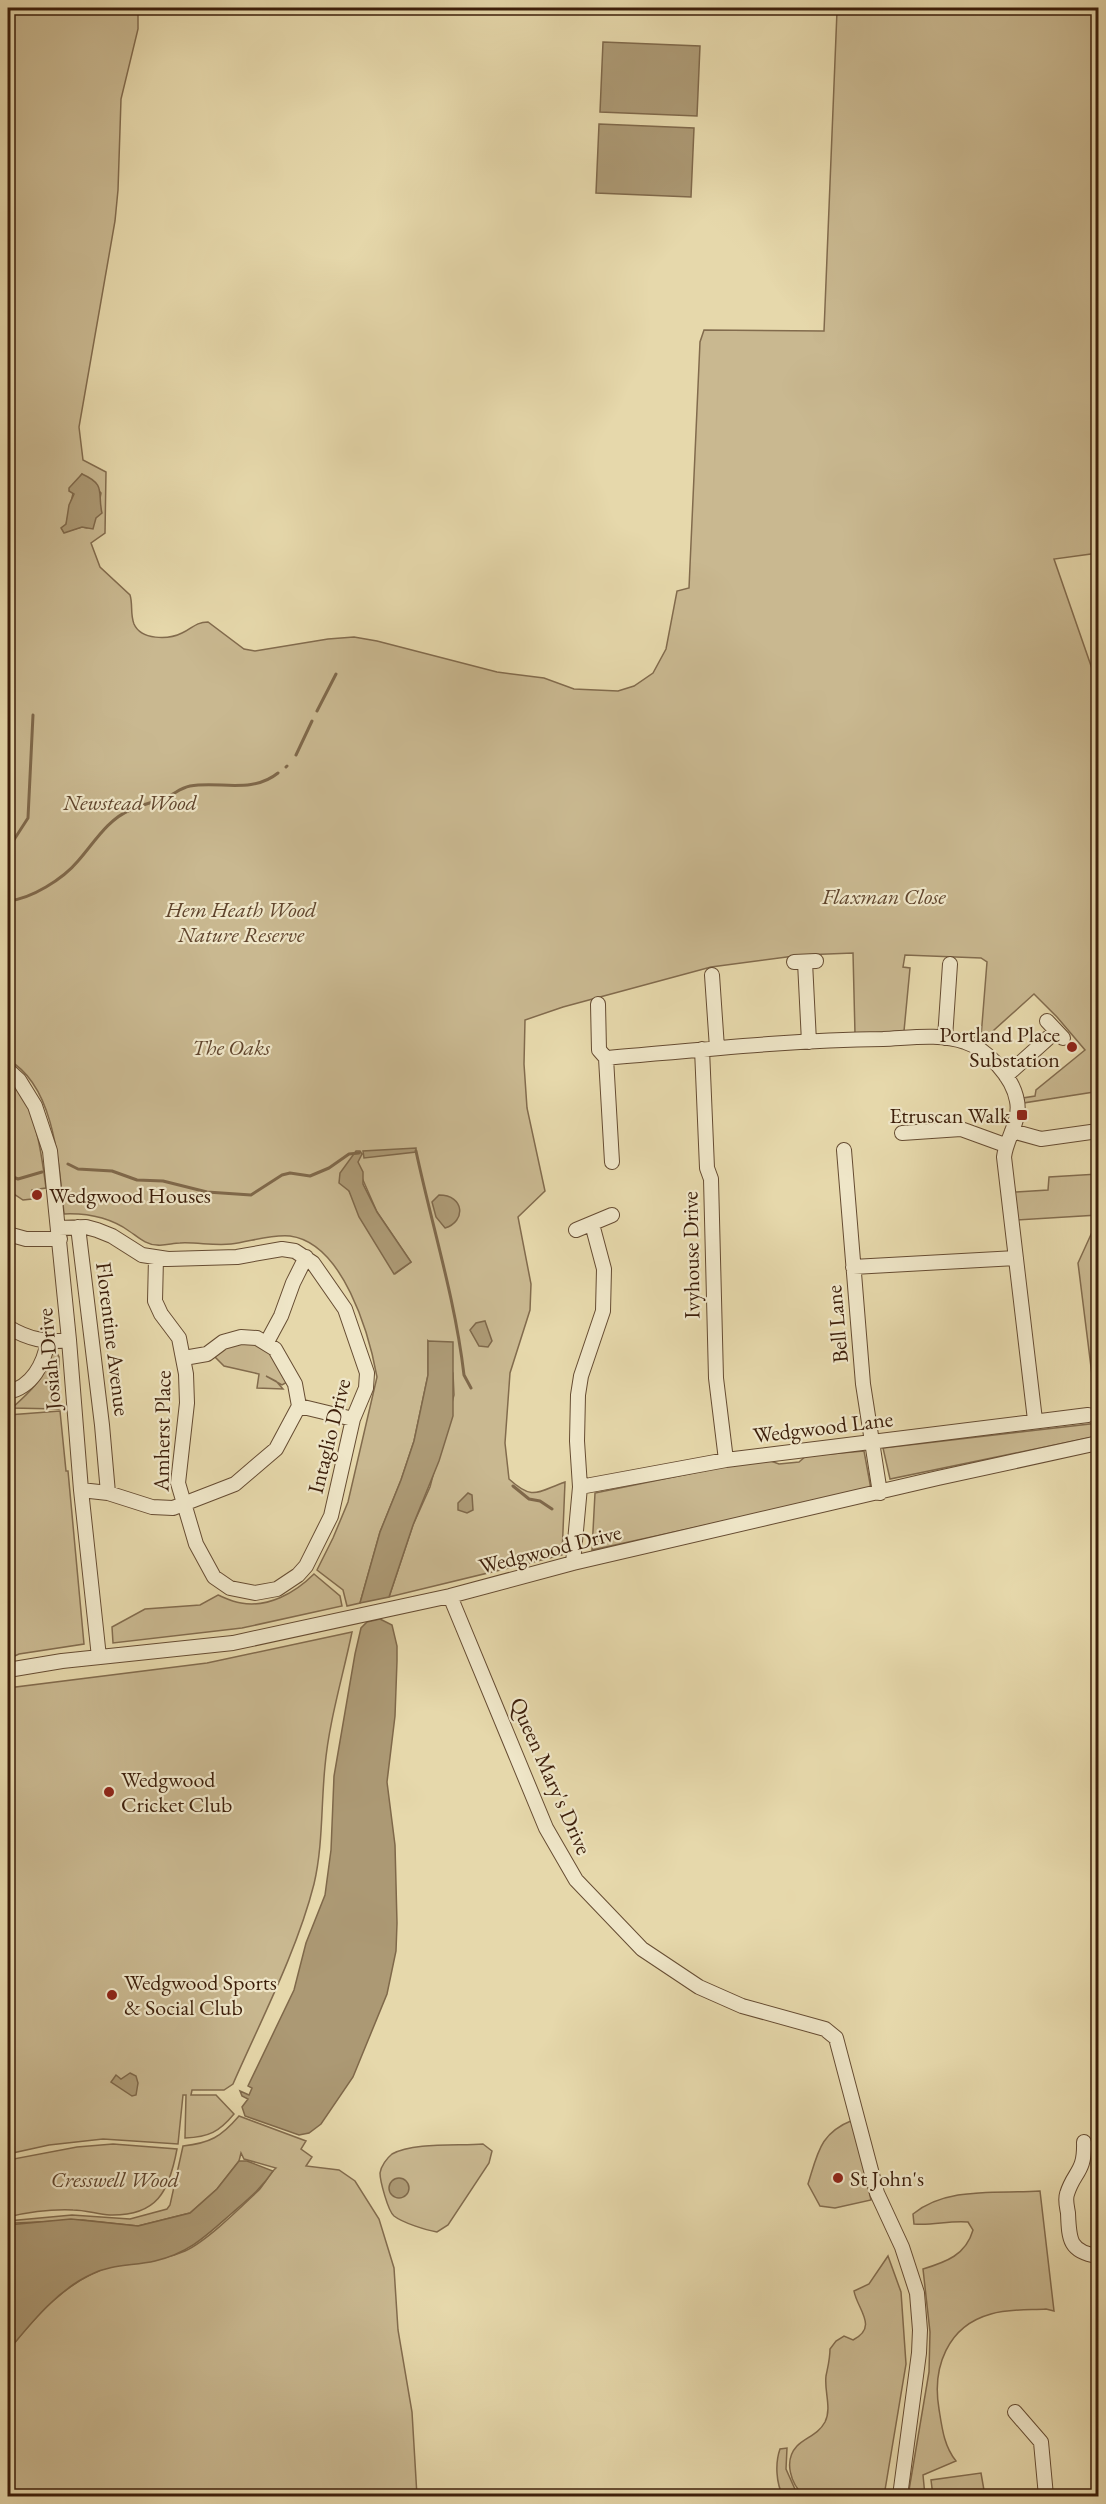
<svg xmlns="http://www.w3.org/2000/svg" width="1106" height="2504" viewBox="0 0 1106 2504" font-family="'EB Garamond',serif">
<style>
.green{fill:#c9b890;stroke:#826b4d;stroke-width:1.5;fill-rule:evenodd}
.water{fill:#ac9974;stroke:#7f684a;stroke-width:1.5}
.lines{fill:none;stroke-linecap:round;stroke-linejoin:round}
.stream{stroke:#7f684a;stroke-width:3}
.minor-casing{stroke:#664c32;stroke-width:16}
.minor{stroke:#efe6c8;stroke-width:14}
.poi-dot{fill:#8f2418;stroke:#efe6c8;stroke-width:2}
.labels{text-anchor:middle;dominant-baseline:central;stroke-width:4.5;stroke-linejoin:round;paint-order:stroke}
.park-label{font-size:22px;font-style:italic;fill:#5f442c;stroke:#efe6c8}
.poi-label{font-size:22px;fill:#3c1e0a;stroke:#efe6c8;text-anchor:start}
.street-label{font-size:22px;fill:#3c1e0a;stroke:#efe6c8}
</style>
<rect width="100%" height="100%" fill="#e6d8ab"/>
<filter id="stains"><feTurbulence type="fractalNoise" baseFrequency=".00333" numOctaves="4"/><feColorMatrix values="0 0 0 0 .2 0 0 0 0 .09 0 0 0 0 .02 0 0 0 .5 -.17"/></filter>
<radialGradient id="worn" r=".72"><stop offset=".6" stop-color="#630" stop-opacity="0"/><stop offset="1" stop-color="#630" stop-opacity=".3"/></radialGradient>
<path class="green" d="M8 8H138V29L121 99 118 190 115 221 79 427 83 460 106 472 105 533 91 543 100 567 130 595C133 604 130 614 134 624 141 640 168 640 182 633 192 629 195 622 208 622L244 649 255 651 328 639 354 637 377 641 497 672 544 678 574 689 618 691 634 686 653 673 666 649 677 591 689 588 700 342 704 330 824 331 837 11 781 10 780 8H1098V553L1054 559 1098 686V1088L1094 1092 1023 1103V1098L1035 1096 1036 1090 1085 1050 1057 1017 1034 994 984 1039 981 1037 987 962 981 958 905 955 903 967 910 968 904 1031 855 1034 853 953 802 955 711 967 563 1007 525 1020 524 1064 527 1108 545 1191 518 1217 531 1284 530 1310 510 1373 505 1443 509 1479C533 1501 537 1492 565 1482L562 1555 389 1597 413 1525 430 1487 454 1395 453 1373 428 1341V1375L414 1441 401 1480 380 1532 360 1603 347 1606 343 1590 317 1570 333 1538 348 1502 377 1377C369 1333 343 1243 290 1236 271 1234 249 1242 231 1244 214 1246 197 1242 180 1243 173 1243 165 1246 157 1245 146 1245 138 1237 129 1231 109 1217 88 1213 64 1214 59 1166 55 1085 8 1060ZM82 474 101 493C98 507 99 520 87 528L82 527 64 532 62 528 66 525 75 484ZM363 1180 377 1212 411 1262 395 1274 349 1191Z
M8 1078C35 1097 42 1157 46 1188L32 1190V1199L23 1200 8 1190Z
M1098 1174V1215L1017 1220 1015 1192 1048 1190 1049 1177Z
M1098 1219V1436L890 1479 883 1448 1098 1423 1078 1263Z
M250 1343 266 1348 289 1381 282 1385 266 1376 276 1381 283 1389 257 1388 259 1374 224 1366 214 1356C224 1346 236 1344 250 1343Z
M52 1353H57L59 1357V1409L12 1408C30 1392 46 1377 52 1353Z
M60 1411 66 1471H68L84 1644 19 1654 8 1659V1415Z
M864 1451 871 1489 592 1550 595 1493 732 1465 768 1460 779 1464 799 1462 806 1456Z
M314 1574 340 1596 342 1606 242 1628 113 1643 112 1627 145 1609 200 1605 218 1595C225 1598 233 1602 241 1603 268 1608 295 1593 314 1574Z
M352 1632C343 1676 329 1721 325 1766 321 1805 323 1846 314 1884 297 1951 261 2020 233 2084L224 2090H192L191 2095H216L234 2114C219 2132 209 2137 185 2138L186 2095H183L178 2144 103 2139 49 2145 8 2154V1688L207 1663Z
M239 2116 306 2141 301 2149 312 2157 306 2166 339 2170 355 2181 379 2219 394 2268 398 2330 412 2412 417 2496H8V2351C34 2318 67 2280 109 2267 134 2260 160 2262 185 2251 207 2241 241 2207 259 2190 265 2183 269 2174 276 2168L244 2159 241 2153 239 2161 217 2189 190 2213 138 2226 83 2220 15 2223 8 2225V2221L72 2215 130 2219 167 2209 170 2205 183 2146C210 2143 221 2137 239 2116Z
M853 2120 871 2200 835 2208 820 2206 808 2184C818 2152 820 2133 853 2120Z
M113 2144 177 2149C169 2192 157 2216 110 2215 97 2214 85 2210 73 2210 50 2209 29 2212 8 2217V2160L77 2147Z
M483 2144 492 2151 489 2163 448 2225 437 2232C426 2230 403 2223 394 2216 388 2211 380 2181 380 2173 381 2166 387 2158 392 2154 413 2142 459 2146 483 2144Z
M1040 2191 1054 2311 1046 2309C1028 2310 1008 2309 991 2314 947 2326 932 2368 939 2409 942 2428 944 2446 956 2461L923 2475 925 2496H908L929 2372 930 2332 923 2269C946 2262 966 2255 973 2230L968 2222C950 2220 932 2226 914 2224L913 2214C947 2186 998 2194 1040 2191Z
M888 2256 901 2292 906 2364 884 2496H804C791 2484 783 2461 797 2446 806 2437 818 2435 825 2422 832 2408 824 2391 826 2376 828 2366 830 2359 830 2349L836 2341 844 2336 853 2340C879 2327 857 2309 854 2291L869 2284Z
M787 2448 786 2469 798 2496H783C776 2483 775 2463 780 2449Z
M981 2473 985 2496H933L931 2480Z"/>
<path class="water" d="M603 42 700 46 697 116 600 112Z
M599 124 694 128 691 197 596 193Z
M82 474C107 485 97 493 102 513L96 518 93 529 82 527 64 533 61 528 66 524 69 505 74 494 69 491V488Z
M416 1148V1152L364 1158 363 1151Z
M356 1151H360L362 1154 358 1162 363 1172V1184L377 1212 411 1262 394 1274 359 1217 349 1191 339 1183 340 1173Z
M439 1195C465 1195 466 1222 445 1228L436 1217 432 1202Z
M485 1321 492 1341 488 1347 479 1346 470 1330 476 1323Z
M428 1341 453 1342V1416L439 1461 413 1525 389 1597 360 1603 380 1532 401 1480 414 1441 428 1375Z
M468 1493 472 1495 473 1510 467 1513 458 1510V1503Z
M380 1619 392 1625 397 1646V1661L395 1716 387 1782 395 1845 397 1923 396 1951 387 1994 353 2077 321 2124 309 2133 299 2135 245 2116 242 2107 248 2099 242 2096 240 2091 249 2095 252 2088 248 2086 294 1990 306 1943 325 1895 331 1850 334 1776 355 1654 361 1628 367 1622Z
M130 2073 136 2076 138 2083 136 2095 132 2096 111 2082 116 2075 121 2079Z
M239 2161H247L273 2171C262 2188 247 2200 231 2214 206 2236 189 2253 155 2261 133 2266 112 2264 92 2274 58 2289 31 2323 8 2351V2225L71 2219 138 2226 190 2213 217 2189Z
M389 2188a10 10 0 1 1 20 0a10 10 0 1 1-20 0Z"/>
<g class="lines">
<path class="stream" d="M317 711 336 674
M296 755 312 721
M286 767 287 766
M8 849 28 818 33 715
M8 901C31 899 63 879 78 861 94 843 107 820 130 810 142 804 157 802 169 796 177 792 181 788 190 786 220 781 252 794 278 773
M416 1151C432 1226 455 1298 464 1375L471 1388
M68 1164 78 1169 112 1171 137 1180 163 1181 207 1192 251 1195 282 1175 290 1173 310 1176 329 1168 349 1154 359 1153
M8 1175 18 1179 42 1172
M513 1486 529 1499 540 1501 552 1509"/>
<defs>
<path id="minor" d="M794 962 816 961
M805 962 809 1042
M712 975 717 1048
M598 1004 599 1050 606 1058 612 1162
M1047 1021 1063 1038
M945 1038 950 964
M702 1049 707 1168 711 1179 716 1378 726 1460
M606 1058C698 1050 791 1040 883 1039 909 1038 940 1033 965 1042 987 1049 1013 1077 1017 1101 1021 1120 1006 1139 1004 1157L1035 1420
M8 1070 19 1080 35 1106 50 1151 69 1340 81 1490 99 1657
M1006 1076 1056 1031
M1012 1131 1041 1139 1098 1131
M902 1133 961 1129 1005 1145
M844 1150 863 1384 880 1493
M78 1227 102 1425 108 1493
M59 1228 86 1227 97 1230 112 1236 142 1255 168 1259 237 1257 282 1249 295 1251 313 1263 345 1309 367 1373 366 1388 353 1419 331 1516 306 1566 298 1575 277 1589 255 1593 230 1588 214 1577 196 1544 178 1483 187 1403 186 1374 179 1338 161 1314 155 1301 156 1258
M576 1230 612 1215
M8 1234 26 1239H60
M853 1267 1016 1258
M8 1327C28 1339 46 1343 69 1340
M267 1342 281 1316 293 1283 306 1257
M8 1392C32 1387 44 1364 48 1341
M299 1406 353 1419
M580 1487 726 1460 1088 1415
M81 1490 108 1493 152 1507 173 1508 235 1484 276 1449 299 1406 295 1384 275 1349 257 1338 241 1337 223 1342 207 1354 184 1358
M573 1563 580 1487 577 1441 578 1395 581 1376 603 1311 604 1269 592 1224
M450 1596 546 1828 576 1880 642 1949 699 1987 742 2006 825 2029 836 2038 877 2193 902 2247 917 2293 920 2330 919 2353 900 2496
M8 1670 62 1661 233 1643 450 1596 573 1563 938 1478 1098 1443
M1084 2142C1085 2173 1074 2171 1067 2194 1065 2200 1067 2207 1068 2213 1069 2239 1069 2252 1098 2256
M1015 2412 1041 2442 1046 2496"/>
</defs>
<use href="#minor" class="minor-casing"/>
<use href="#minor" class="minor"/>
</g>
<g class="poi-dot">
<circle cx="1072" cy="1047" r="6"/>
<rect x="1016" y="1109" width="12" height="12" rx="3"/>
<circle cx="37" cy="1195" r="6"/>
<circle cx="109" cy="1792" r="6"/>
<circle cx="112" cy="1995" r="6"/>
<circle cx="838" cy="2178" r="6"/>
</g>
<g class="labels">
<g class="park-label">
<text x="130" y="802">Newstead Wood</text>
<text x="884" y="896">Flaxman Close</text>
<text x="241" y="909">Hem Heath Wood<tspan x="241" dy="25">Nature Reserve</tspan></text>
<text x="231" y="1047">The Oaks</text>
<text x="115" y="2179">Cresswell Wood</text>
</g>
<g class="poi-label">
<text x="1060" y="1034" text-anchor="end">Portland Place<tspan x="1060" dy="25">Substation</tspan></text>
<text x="1010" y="1115" text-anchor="end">Etruscan Walk</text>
<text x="49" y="1195">Wedgwood Houses</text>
<text x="121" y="1779">Wedgwood<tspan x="121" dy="25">Cricket Club</tspan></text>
<text x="124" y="1982">Wedgwood Sports<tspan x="124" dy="25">&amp; Social Club</tspan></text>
<text x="850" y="2178">St John's</text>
</g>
<g class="street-label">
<text transform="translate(691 1255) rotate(-91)">Ivyhouse Drive</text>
<text transform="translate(837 1324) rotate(-95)">Bell Lane</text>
<text transform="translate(113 1339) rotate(83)">Florentine Avenue</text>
<text transform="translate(49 1359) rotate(-95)">Josiah Drive</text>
<text transform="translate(823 1427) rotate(-7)">Wedgwood Lane</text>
<text transform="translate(162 1431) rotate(-89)">Amherst Place</text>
<text transform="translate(329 1436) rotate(-76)">Intaglio Drive</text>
<text transform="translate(550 1549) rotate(-14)">Wedgwood Drive</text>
<text transform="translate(551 1776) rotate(66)">Queen Mary's Drive</text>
</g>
</g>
<rect width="1106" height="2504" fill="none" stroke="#e6d8ab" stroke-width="30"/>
<rect x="9" y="9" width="1088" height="2486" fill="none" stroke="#3c1e0a" stroke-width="3"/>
<rect x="15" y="15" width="1076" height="2474" fill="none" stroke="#3c1e0a" stroke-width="1.5"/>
<rect width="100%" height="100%" filter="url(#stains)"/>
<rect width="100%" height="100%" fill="url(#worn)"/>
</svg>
